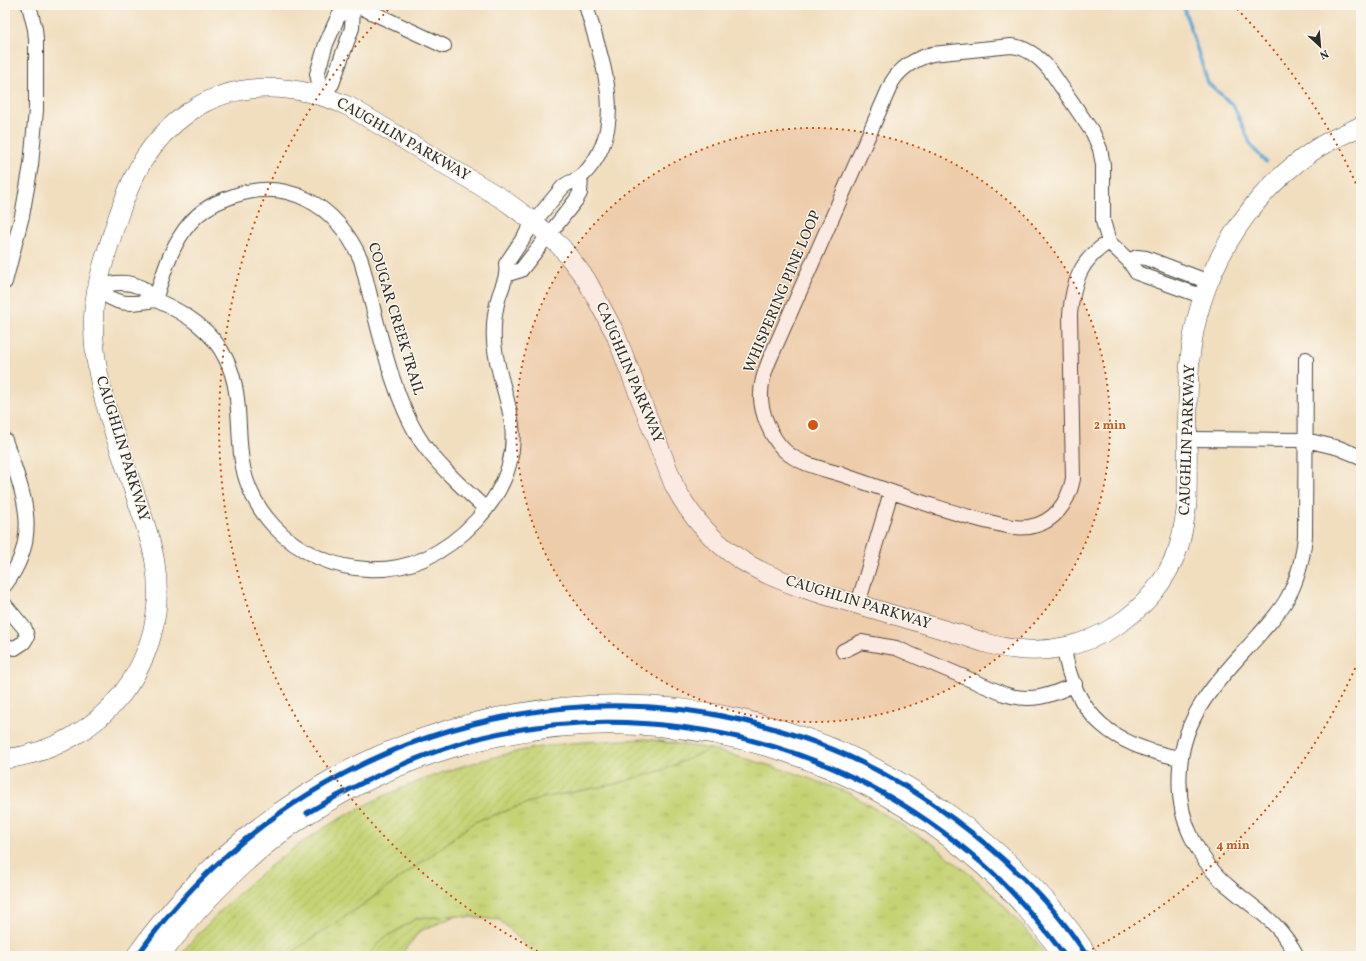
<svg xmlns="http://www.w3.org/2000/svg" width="1366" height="961" viewBox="0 0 1366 961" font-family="Vollkorn,serif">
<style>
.grass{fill:url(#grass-tufts);stroke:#787f50}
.garden{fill:url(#garden-furrows);stroke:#787f50}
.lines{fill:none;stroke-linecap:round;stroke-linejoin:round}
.stream{stroke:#5ca5d3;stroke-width:3.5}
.street-casing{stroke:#494641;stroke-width:16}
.secondary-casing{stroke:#494641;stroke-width:20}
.primary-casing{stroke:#494641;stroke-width:22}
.street{stroke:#fff;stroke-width:14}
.secondary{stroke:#fff;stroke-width:19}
.primary{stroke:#fff;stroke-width:21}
.cycleway-casing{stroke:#fbf7ec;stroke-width:8}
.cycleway{stroke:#0057b8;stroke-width:5}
.ring{fill:none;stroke:#d5540f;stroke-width:2;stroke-dasharray:2 4}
.labels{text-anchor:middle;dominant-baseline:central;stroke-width:3;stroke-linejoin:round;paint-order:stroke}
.street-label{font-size:15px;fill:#2b2b2b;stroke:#fbf7ec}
.centre{fill:#d5540f;stroke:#fbf7ec;stroke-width:2}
.ring-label{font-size:12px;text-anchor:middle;font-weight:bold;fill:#d5540f;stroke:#fbf7ec;stroke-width:3;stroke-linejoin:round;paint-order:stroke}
</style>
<defs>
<pattern id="grass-tufts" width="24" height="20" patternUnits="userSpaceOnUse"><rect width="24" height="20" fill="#c5d375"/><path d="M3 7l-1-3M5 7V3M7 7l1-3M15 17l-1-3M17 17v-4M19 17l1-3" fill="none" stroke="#a9b565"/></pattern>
<pattern id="garden-furrows" width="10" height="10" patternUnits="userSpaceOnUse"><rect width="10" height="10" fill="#c5d375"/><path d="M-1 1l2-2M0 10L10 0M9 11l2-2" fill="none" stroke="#a9b565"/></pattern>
</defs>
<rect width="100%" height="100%" fill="#fbf7ec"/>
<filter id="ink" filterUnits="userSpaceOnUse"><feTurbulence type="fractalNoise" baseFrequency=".025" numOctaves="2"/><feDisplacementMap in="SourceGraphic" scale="8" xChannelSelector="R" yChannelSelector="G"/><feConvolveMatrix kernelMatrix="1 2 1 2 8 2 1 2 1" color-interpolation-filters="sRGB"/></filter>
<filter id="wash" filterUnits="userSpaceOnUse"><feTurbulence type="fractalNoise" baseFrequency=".012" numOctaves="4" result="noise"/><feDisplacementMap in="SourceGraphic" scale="16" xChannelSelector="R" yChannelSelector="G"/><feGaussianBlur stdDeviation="0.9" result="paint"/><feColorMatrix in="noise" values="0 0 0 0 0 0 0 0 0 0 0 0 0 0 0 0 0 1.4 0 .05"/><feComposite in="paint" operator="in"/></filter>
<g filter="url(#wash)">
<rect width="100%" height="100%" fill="#f1debf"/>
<path class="grass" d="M711 749 792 772 849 793 934 845 992 893 1035 940 1047 956H536L500 920 456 916 417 918 383 939 368 956H286L361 906 429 857 474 822 542 798 615 784 663 770Z"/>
<path class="garden" d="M646 739 711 749 663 770 615 784 542 798 474 822 429 857 361 906 286 956H180C190 942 202 930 214 918 300 826 412 772 535 748 571 741 609 741 646 739Z
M456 916 420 931 400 956H368L383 939 417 918Z"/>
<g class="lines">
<path class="stream" d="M1183 5 1208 83 1233 105 1252 147 1266 162"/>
</g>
</g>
<g filter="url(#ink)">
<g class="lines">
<defs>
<path id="street" d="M356 5 444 46
M322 95 317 74 326 44 338 17 351 5
M322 95 332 84 352 28 353 5
M1109 242C1081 259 1073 281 1070 314L1073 479C1068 503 1054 523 1029 527 1020 528 1010 527 1002 525 948 513 895 493 843 475 824 469 799 464 785 451 771 438 760 412 761 393 761 382 765 371 769 361L892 82C901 67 915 59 932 54L1011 46C1027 47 1040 58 1050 70L1093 133 1100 149 1103 165V221L1109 242 1129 261 1137 273 1204 297
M1129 261 1137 257 1146 258 1209 282
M508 274 521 270 576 200 580 193 581 177
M5 282 22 216 31 165 36 110V40L35 29 29 5
M155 300C129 305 117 306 97 288 112 282 127 280 142 288 148 291 151 298 158 301 187 314 212 330 226 359 245 397 234 440 246 479 269 551 355 589 424 559 461 542 498 505 509 465 522 418 497 385 494 341 493 326 495 310 499 296 503 284 508 276 506 264L534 222 562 188C568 181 576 182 582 176 631 128 601 60 586 5
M155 300C164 272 171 245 190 223 200 211 214 203 228 198 287 174 337 206 361 260 376 316 392 403 426 448 443 470 465 490 486 509
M1188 439 1306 440 1339 448 1361 457
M5 440C23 493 43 535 5 585
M858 604 891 492
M5 605 25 629 27 637 24 642 15 648 5 646
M1064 648C1074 717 1115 746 1180 758
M843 651 861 642 896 648 1004 694C1030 703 1051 696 1075 684
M1297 956C1278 920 1257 911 1228 886 1212 873 1201 856 1192 838 1181 816 1178 791 1180 767 1184 711 1223 675 1259 635 1269 623 1281 611 1288 597 1299 577 1303 557 1305 536L1306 359"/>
<path id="secondary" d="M5 759C102 747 171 662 155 563 152 542 144 521 137 500 117 439 89 375 94 309 97 279 107 251 116 223 132 175 147 142 189 112 237 78 300 84 350 107L504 200 534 222 562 248 586 279 615 333 674 485C721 576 798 586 887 613 912 620 937 628 962 635 979 641 996 647 1015 649 1086 658 1156 614 1179 546 1183 532 1185 518 1187 504 1188 456 1186 407 1190 359 1198 276 1244 198 1313 151 1327 141 1345 134 1361 126"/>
<path id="primary" d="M137 956C324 691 693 622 955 820 1005 857 1053 903 1087 956
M159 956C201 901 249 851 308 813 518 677 797 698 984 865 1015 892 1041 923 1065 956"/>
</defs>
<use href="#street" class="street-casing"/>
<use href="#secondary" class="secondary-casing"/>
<use href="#primary" class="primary-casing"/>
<use href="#street" class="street"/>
<use href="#secondary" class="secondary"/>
<use href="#primary" class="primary"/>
<defs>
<path id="cycleway" d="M307 813C363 780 420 753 483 737 610 706 755 725 870 786 910 807 948 834 983 864 1014 891 1040 923 1065 956
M137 956C324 691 693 622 955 820 1005 857 1053 903 1087 956"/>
</defs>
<use href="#cycleway" class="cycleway-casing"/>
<use href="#cycleway" class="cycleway"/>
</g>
</g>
<circle cx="813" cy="425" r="297" fill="#d5540f" fill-opacity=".12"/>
<g class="ring">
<circle cx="813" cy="425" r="297"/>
<path d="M1360 657A594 594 0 0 1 1083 954M543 954A594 594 0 0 1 389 9M1237 9A594 594 0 0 1 1360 193"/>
</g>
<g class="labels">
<g class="street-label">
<text transform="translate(403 140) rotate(30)">CAUGHLIN PARKWAY</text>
<text transform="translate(783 292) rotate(-67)">WHISPERING PINE LOOP</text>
<text transform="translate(395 319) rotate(73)">COUGAR CREEK TRAIL</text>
<text transform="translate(629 373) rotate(67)">CAUGHLIN PARKWAY</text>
<text transform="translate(1188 440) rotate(-88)">CAUGHLIN PARKWAY</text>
<text transform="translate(122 449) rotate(73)">CAUGHLIN PARKWAY</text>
<text transform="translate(858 603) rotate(17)">CAUGHLIN PARKWAY</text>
</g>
</g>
<circle cx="813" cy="425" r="6" class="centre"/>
<g class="ring-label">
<text x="1110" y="429">2 min</text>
<text x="1233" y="849">4 min</text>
</g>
<rect width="1366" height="961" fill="none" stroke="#fbf7ec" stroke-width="20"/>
<g transform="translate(1320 46) rotate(154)" stroke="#fbf7ec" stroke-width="3" paint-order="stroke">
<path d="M0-3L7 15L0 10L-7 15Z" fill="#2b2b2b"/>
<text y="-6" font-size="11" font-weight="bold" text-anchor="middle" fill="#2b2b2b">N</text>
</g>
</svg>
